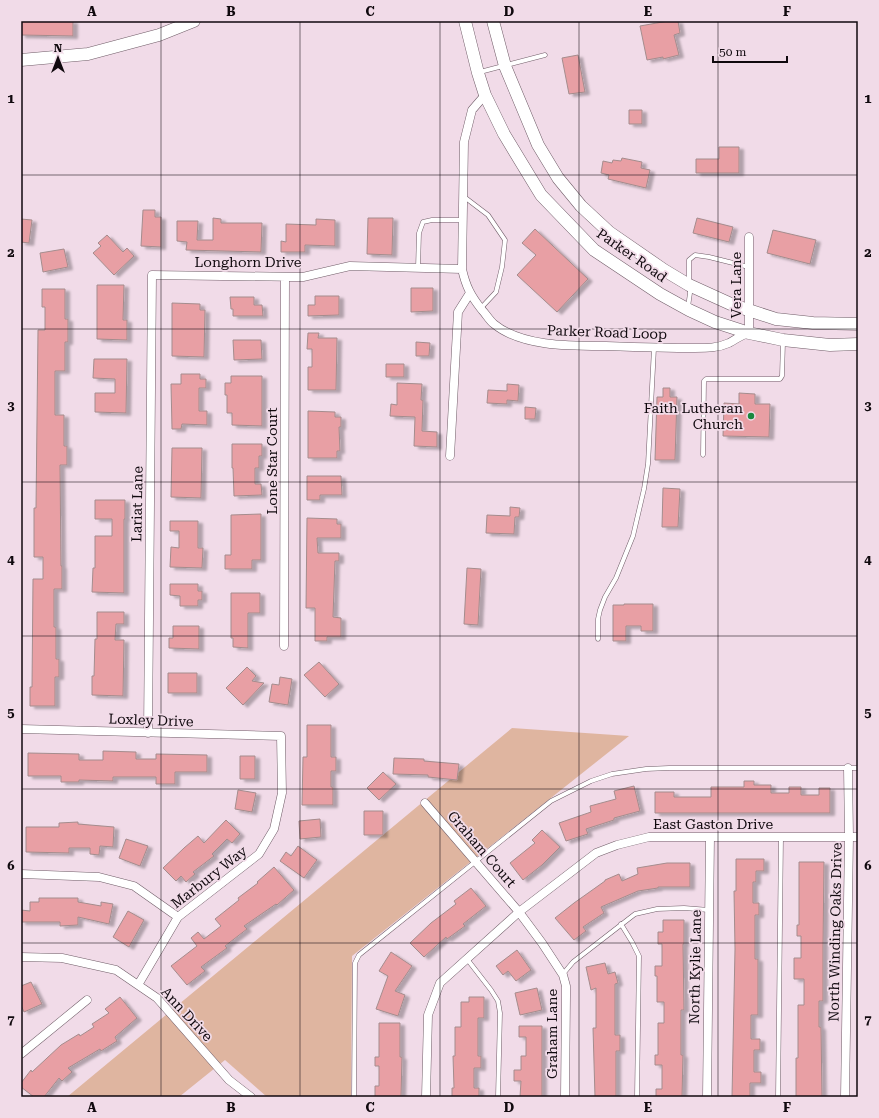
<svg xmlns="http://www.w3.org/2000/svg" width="879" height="1118" viewBox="0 0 879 1118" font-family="'Roboto Serif',serif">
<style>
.green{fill:#dfb5a0}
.building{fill:#e89fa4;stroke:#a48c8d;filter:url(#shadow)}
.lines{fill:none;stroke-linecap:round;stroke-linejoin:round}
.lane-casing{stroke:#705d68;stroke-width:5}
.street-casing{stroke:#705d68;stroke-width:9}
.secondary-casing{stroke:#705d68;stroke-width:13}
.lane{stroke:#fff;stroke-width:4}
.street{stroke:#fff;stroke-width:8}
.secondary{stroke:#fff;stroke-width:12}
.grid{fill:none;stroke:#10090e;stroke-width:1;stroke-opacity:0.55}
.poi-dot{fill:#1b883f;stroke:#f1dbe8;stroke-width:1.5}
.labels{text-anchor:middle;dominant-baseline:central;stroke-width:3.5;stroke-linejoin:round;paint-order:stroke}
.street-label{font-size:14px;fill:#10090e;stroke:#f1dbe8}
.poi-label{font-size:14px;fill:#10090e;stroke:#f1dbe8;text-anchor:end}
.neatline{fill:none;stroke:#10090e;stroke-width:1.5}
.grid-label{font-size:13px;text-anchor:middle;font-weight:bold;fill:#10090e}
</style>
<defs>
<filter id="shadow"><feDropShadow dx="4.5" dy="2.5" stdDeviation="1" flood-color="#0004"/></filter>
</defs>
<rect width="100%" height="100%" fill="#f1dbe8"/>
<path class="green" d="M512 728 629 736 352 956 351 1097H267L225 1060 179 1097H67Z"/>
<path class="building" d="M21 21H73V36L21 35Z
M668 21H678L680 33 674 35 679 55 663 59V57L647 60 640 26Z
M578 55 585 92 569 94 562 58Z
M629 110H642V124H629Z
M719 147H739V173H696V159H719Z
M622 158 642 162 641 168 650 170 646 188 608 179 609 175 601 173 603 161 612 163 613 160 621 161Z
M143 210H155V217H161V247L141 246Z
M213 218 221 219V223H262L261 252 186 250 187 242 177 241V221H198L197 240H213Z
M368 218H393L392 255 367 254Z
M697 218 733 227 729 242 693 233Z
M21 219 32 220 29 243 21 242Z
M316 219 335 220V246L305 245V252H281V241L286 242V224L316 225Z
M535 229 588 279 557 312 517 275 536 255 522 243Z
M773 230 816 240 810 264 767 253Z
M107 235 123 252 127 248 134 256 114 275 93 253 101 246 98 243Z
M64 249 68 267 43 272 40 253Z
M97 285H124L123 320H127V340L97 339Z
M411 288H433V311L411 312Z
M42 289H65V319H68V342H65V371H55V415H64V446H67V465H60L61 566H62V589H54V627H56V659H59V677H55V706H30V687H32L33 579H43V557H34V508H36L38 330H45V307H42Z
M315 296H339V315L308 316V305H315Z
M230 297H254V305H262L263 316H233V309H231Z
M172 303 200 304V310H205L204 357 172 356Z
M308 333H319L318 338H337L336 390H308V367H312V349H307Z
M233 340H261L262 359 234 360Z
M416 342 430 343 429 356H416Z
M94 359H127L126 413 95 412V393H115V379L93 378Z
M386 364H404V377H386Z
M181 374H200V379H206V388H199V411H207V425L182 424 181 429H172L171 384H181Z
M231 376H262V426L232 425V413H227V395H225V383H231Z
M397 383 422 384 421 400H423L422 431 437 432V447L414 446 415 417 390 416 391 404 397 405Z
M507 384 519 385 518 401 507 400V404L487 403 488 390 507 391Z
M663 388H670V397H677L675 460H655L657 397H663Z
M739 393 755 394V404H770L769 437 723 436 724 403 739 404Z
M525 407 536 408 535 419H525Z
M308 411 335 412V417H341V427H339L340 451H337V458H308Z
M232 444H262V456H259V468H255V484H261L262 495 234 496 233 468H232Z
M172 448H202L201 498 171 497Z
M307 476H341L342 495H320V500H307Z
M663 488 680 489 678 527H662Z
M95 500H125V519H124V593L92 592 93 568H95V536H112V519H95Z
M510 507 520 508 519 517H515L514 534 486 533 487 515 510 516Z
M261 514V560H252V569H225V555H231V515Z
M307 518 337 519V524H341V538H317L318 553H339V561H335L333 617 341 618V637H327V641H315V608H306Z
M170 521H198V548H203L202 568 170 567 171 547 179 548V531H170Z
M467 568 481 569 478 625 464 624Z
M170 584H198V591H202V600H198V606H180V596L170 595Z
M231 593H260V613H248V648L233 647V638H231Z
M624 604H653V631H641V626H626V641H613V605H624Z
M97 612H124V624H116L115 640H124L123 696 92 695V676H94L95 639H97Z
M173 626H199V649L169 648V638H173Z
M319 662 339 684 325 697 304 675Z
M247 667 256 676 252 681 264 683 243 705 226 688Z
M168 673H197V693H168Z
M280 677 292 679 288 705 269 702 272 684 279 685Z
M307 725H331V757H336V771H331V787H333V805H302L303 757H307Z
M103 751 136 752V759H156V754L207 755V772H175V784H156V777H113V781L79 780V782H61V776H28V753L79 754V760H103Z
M240 756H255V779H240Z
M394 758 424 759V761L459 764 457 780 428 777V775L393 774Z
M383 772 396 784 379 800 367 788Z
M744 781H754V785H771V793H789V787H801V795H819V788H830V813H655V792H674V797H711V787H744Z
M634 786 640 811 614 818V820L586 829 588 834 566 841 559 823 591 812 590 806 616 799 614 791Z
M238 790 256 793 252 812 235 809Z
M364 811H383V835H364Z
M320 819 321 837 300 839 299 821Z
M226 820 240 834 232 843 227 839 212 854 214 856 193 872 195 874 186 882 181 876 176 881 163 868 184 848 198 836 204 843Z
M78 822V824L114 827 113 847 100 846 99 855 90 854V848H69V853L26 852V827H59V823Z
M542 830 560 847 542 865 523 880 510 863 535 843 532 840Z
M126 839 148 846 140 866 119 858Z
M298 846 317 860 304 878 280 861 286 852 291 856Z
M736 859H764V871H756V882H753V903H759V915H755V959H758V1015H751V1039H760V1050H754V1072H761V1083H750V1097H732L735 949 734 891H736Z
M799 862H824L823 947V1001H819V1027H821L822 1097H796V1058H798V1005H804V979H794V958H801V936H797V925H799Z
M667 863H690V887H658V888L638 891 601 907 604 913 583 927 586 931 574 940 555 918 574 903 605 881V880L619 874 622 881 638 874 637 868Z
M274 867 294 890 277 905 276 904 244 926 247 929 225 946 227 948 201 967 205 971 187 985 171 966 197 946 191 938 198 932 204 939 221 926 215 919 239 900 238 898 258 883 257 882Z
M471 888 486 906 463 924 465 926 447 939 446 937 424 957 410 943 431 923 456 904 454 901Z
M39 898H78V902L101 906V902L113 904 109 924 78 917V925L60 926V922H21V910L30 911V902H39Z
M128 911 144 920 129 947 113 937Z
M663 920H684V944H683L684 1010H681V1055H683L682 1097H656V1089H662V1065H655V1055H658V1023H664V1002H657V976H655V966H662V944H658V932H663Z
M517 950 531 970 516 981 508 971 503 975 496 966Z
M391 952 412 966 395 991 405 995 398 1016 376 1009 388 976 379 971Z
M605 963 608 974 615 972 618 983 615 984V1035H620V1051H616V1097H595L593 1028H596V988L591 990 586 967Z
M31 982 42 1004 24 1012 21 1005V986Z
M537 988 542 1010 520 1015 515 993Z
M120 997 137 1018 115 1037 117 1041 101 1051 100 1049 68 1068 72 1072 62 1081 59 1078 44 1097H34L21 1087V1083L31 1070 32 1072 61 1045 79 1034 80 1036 94 1027 92 1024 109 1013 105 1009Z
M469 997H484V1018H478V1056H481V1068H474V1088H479V1097H452V1088H454L453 1056H455V1027H461V1002H469Z
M379 1023H400V1057H402L401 1097H375V1086H379V1066H375V1057H379Z
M519 1026H542V1097H520L521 1081H514V1070H521V1056H526V1037H519Z"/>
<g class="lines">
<defs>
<path id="lane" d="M480 72 545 55
M463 196 488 215 505 240 502 267 496 292 481 308
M418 268 419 233 423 222 432 220H463
M689 282V260L695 255 709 257 749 267
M688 307 690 293V288
M703 455 704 381 706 379H780L782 376 783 342
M598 639V619L600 610 605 597 616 578 633 536 644 489 648 464 654 348
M621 924 632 942 639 956 637 1097
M467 959 491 990 498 1001 500 1013 498 1097
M563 974 573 962 635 914 657 909 684 908 709 910
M354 1097 355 963 359 955 551 801 591 781 612 774 646 769 669 768H858
M778 1097 781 837"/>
<path id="street" d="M485 95 472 110 464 142 462 269C466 287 471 296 482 310 486 314 489 320 494 324 522 347 571 346 606 346 635 347 665 348 695 348 707 348 718 348 729 343 737 339 740 335 749 333V237
M450 456 458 312 470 293
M284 646 285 277
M21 729 281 736 282 793 274 829 259 854 178 917 138 985
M148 733 152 275 303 277 350 266 462 269
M425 803 519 912 542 943 563 975 566 986V996L565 1097
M21 874 99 877 134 886 178 917
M21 957 62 958 116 970 157 998 229 1080 251 1097
M21 1054 87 1000
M426 1097 428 1015 440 983 519 912 596 853 617 845 649 837H858
M707 1097 710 837
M845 1097 849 837 848 768"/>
<path id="secondary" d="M465 21 478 73 485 95 504 134 541 195 594 250 660 294 689 310 715 322 749 333 783 340 830 345 858 344
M493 21 505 66 538 145 558 178 581 206 609 232 664 270 689 285 733 305 776 319 813 323 858 324
M21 60 88 54 159 35 194 21"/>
</defs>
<use href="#lane" class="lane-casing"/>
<use href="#street" class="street-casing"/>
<use href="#secondary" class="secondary-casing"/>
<use href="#lane" class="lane"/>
<use href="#street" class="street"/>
<use href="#secondary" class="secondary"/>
</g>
<path class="grid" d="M161 21V1097M300 21V1097M440 21V1097M579 21V1097M718 21V1097M21 175H858M21 329H858M21 482H858M21 636H858M21 789H858M21 943H858"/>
<circle class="poi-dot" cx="751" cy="416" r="4"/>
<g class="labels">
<g class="street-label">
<text transform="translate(632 255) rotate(35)">Parker Road</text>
<text x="248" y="262">Longhorn Drive</text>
<text transform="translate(736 285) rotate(-90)">Vera Lane</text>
<text transform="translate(607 332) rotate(2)">Parker Road Loop</text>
<text transform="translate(272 461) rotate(-90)">Lone Star Court</text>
<text transform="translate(137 504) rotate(-89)">Lariat Lane</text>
<text transform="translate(151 720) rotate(2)">Loxley Drive</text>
<text x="713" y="824">East Gaston Drive</text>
<text transform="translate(482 849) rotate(49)">Graham Court</text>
<text transform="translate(209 877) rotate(-38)">Marbury Way</text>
<text transform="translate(835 932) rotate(-89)">North Winding Oaks Drive</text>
<text transform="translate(695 967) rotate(-89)">North Kylie Lane</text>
<text transform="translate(187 1014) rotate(47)">Ann Drive</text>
<text transform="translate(552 1034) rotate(-90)">Graham Lane</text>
</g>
<g class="poi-label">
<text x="743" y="408">Faith Lutheran<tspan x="743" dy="16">Church</tspan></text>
</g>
</g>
<rect width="879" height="1118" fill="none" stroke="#f1dbe8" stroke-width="44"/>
<g transform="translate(58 58)" stroke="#f1dbe8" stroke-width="3" paint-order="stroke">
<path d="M0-3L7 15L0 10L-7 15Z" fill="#10090e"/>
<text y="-6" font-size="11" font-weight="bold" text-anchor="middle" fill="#10090e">N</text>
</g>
<path d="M713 56v6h74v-6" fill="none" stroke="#10090e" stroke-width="2"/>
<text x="719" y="56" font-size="12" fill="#10090e" stroke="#f1dbe8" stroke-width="3" paint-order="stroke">50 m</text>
<rect x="22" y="22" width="835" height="1074" class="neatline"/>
<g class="grid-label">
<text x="92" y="16">A</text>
<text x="231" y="16">B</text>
<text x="370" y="16">C</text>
<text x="509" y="16">D</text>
<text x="648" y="16">E</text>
<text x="787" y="16">F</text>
<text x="11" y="103">1</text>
<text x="868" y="103">1</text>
<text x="11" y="257">2</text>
<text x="868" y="257">2</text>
<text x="11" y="410">3</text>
<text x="868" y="410">3</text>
<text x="11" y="564">4</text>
<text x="868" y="564">4</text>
<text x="11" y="717">5</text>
<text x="868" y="717">5</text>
<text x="11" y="870">6</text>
<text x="868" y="870">6</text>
<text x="11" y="1024">7</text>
<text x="868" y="1024">7</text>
<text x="92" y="1112">A</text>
<text x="231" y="1112">B</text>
<text x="370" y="1112">C</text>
<text x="509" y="1112">D</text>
<text x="648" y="1112">E</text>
<text x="787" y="1112">F</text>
</g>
</svg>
